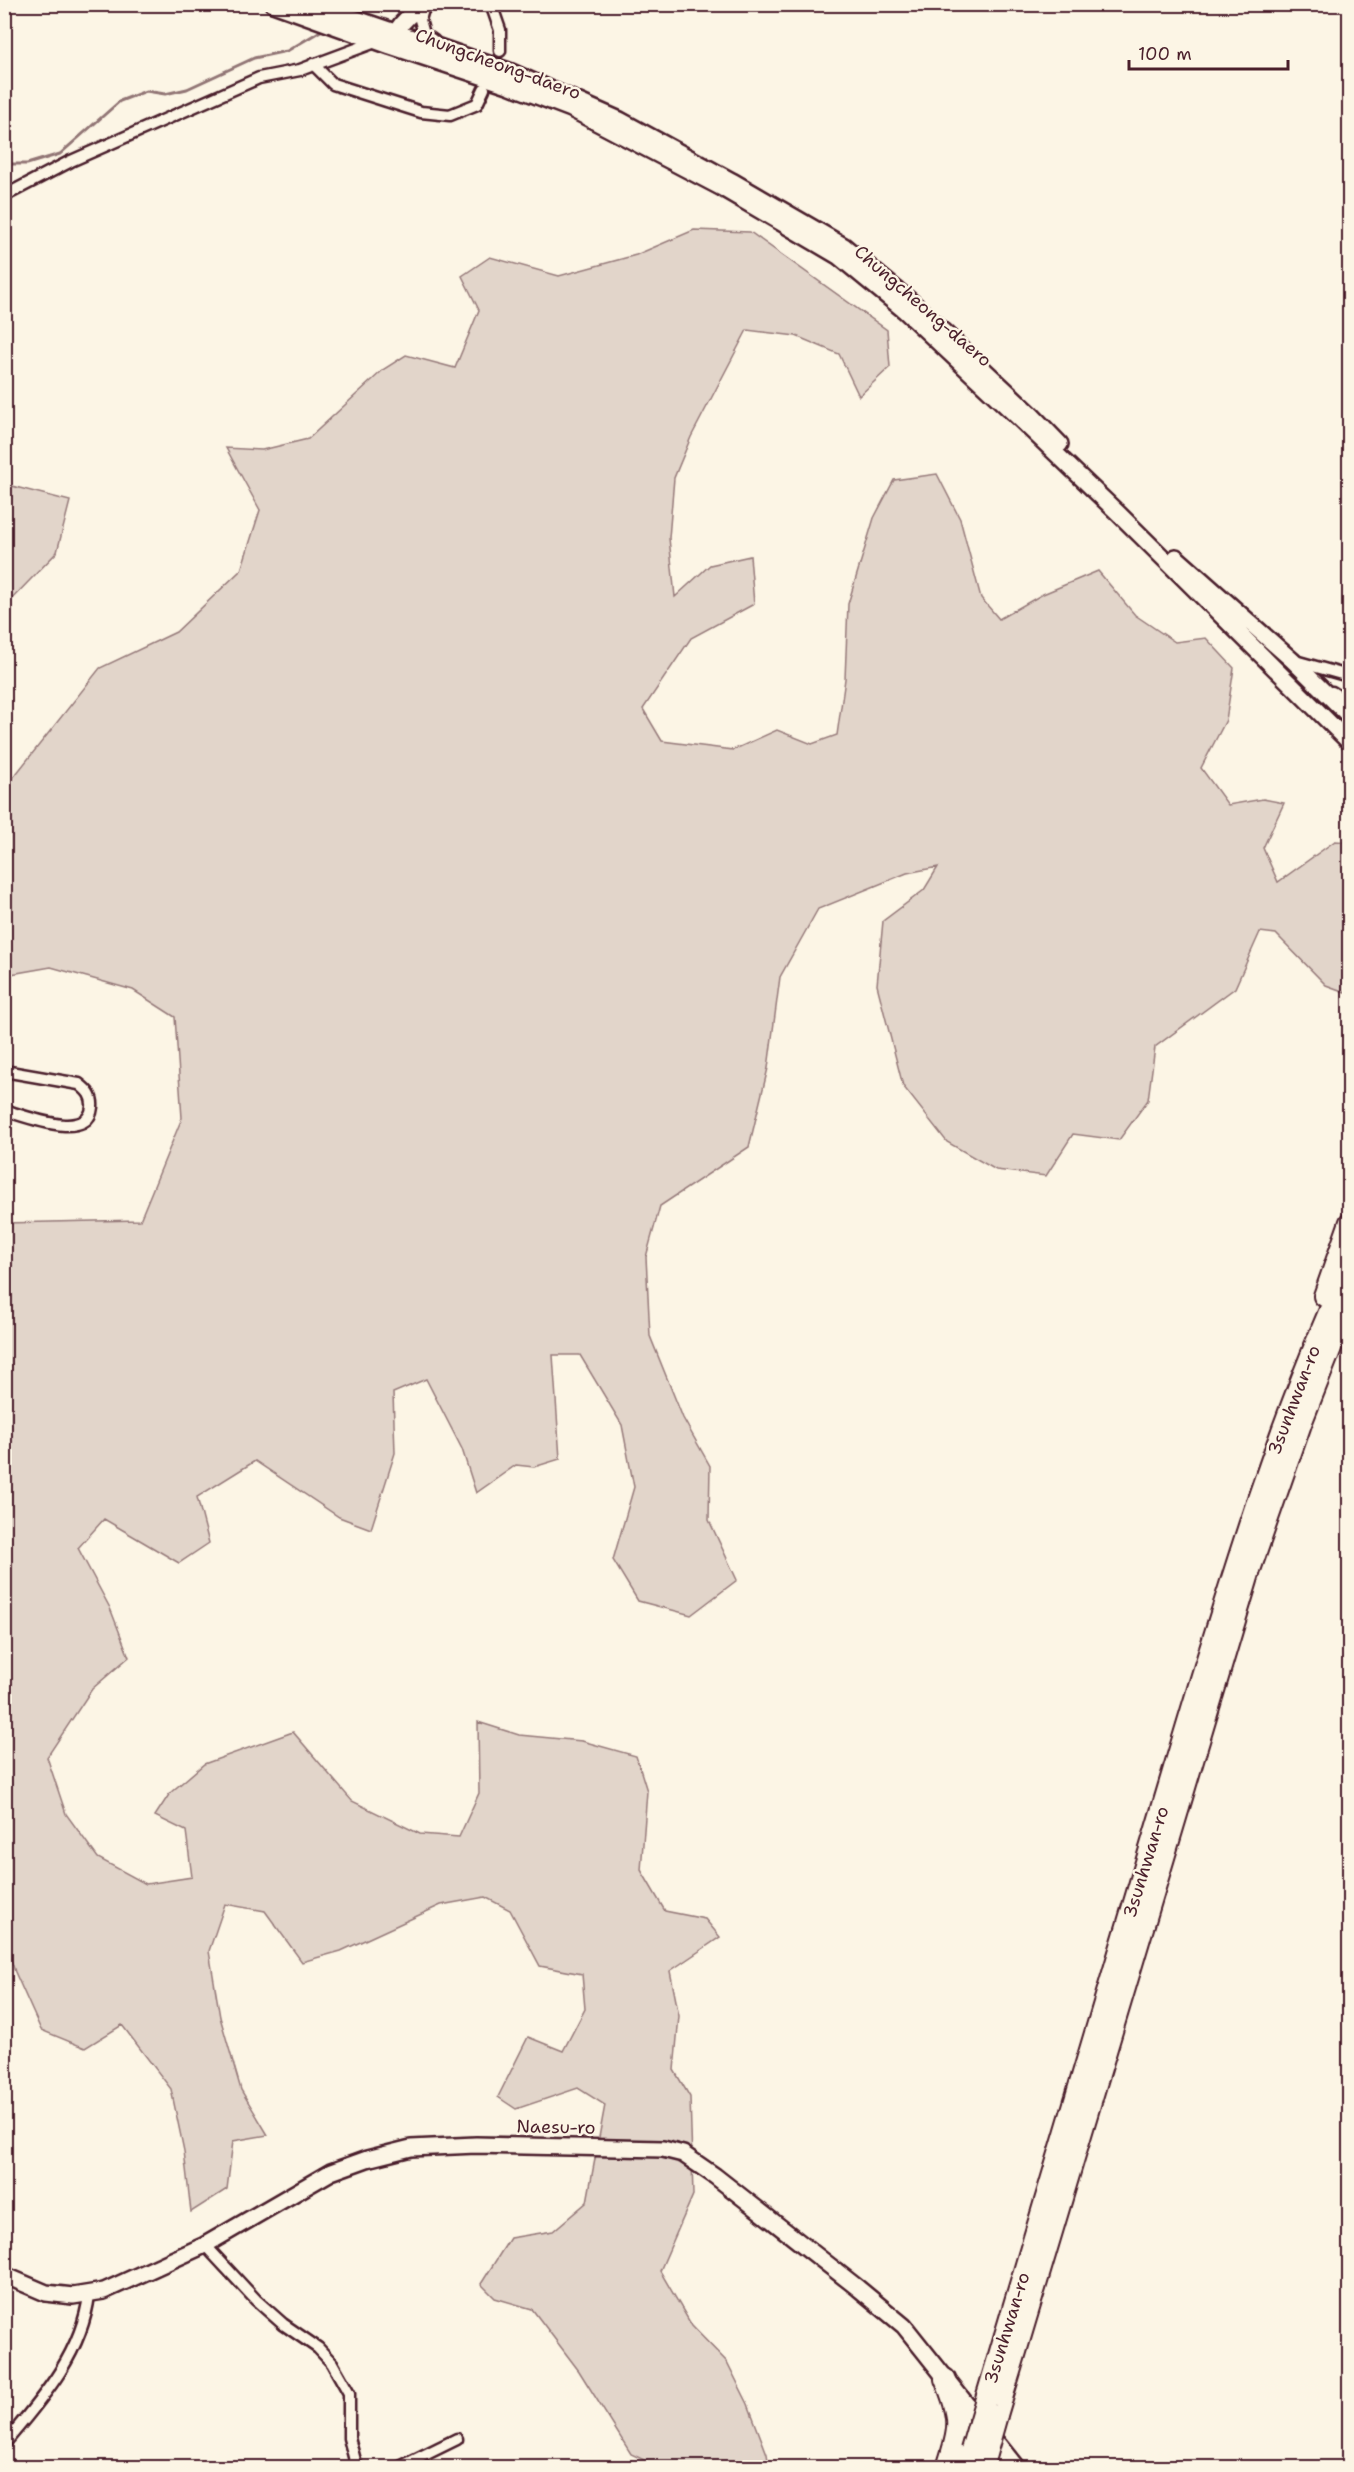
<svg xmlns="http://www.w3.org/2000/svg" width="1354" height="2472" viewBox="0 0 1354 2472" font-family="'Shantell Sans',sans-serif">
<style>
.green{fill:#e2d5ca;stroke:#967a7a;stroke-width:1.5}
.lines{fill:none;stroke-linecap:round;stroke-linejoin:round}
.stream{stroke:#917474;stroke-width:3}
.street-casing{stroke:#4a1f2b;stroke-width:15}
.secondary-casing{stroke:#4a1f2b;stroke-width:20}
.highway-casing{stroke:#4a1f2b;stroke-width:24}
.street{stroke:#fcf5e5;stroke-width:10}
.secondary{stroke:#fcf5e5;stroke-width:15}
.highway{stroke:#fcf5e5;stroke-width:20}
.highway-bridge-casing{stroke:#4a1f2b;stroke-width:24;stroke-linecap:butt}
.highway-bridge{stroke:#fcf5e5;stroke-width:20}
.labels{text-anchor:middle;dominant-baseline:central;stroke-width:5;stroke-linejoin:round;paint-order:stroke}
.street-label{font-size:18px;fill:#4a1f2b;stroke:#fcf5e5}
</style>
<rect width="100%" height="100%" fill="#fcf5e5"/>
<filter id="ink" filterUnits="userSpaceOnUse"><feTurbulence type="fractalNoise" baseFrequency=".0167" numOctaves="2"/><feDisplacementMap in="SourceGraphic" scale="12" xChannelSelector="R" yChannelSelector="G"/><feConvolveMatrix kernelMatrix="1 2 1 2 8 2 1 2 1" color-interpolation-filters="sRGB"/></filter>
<g filter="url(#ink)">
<path class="green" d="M694 230 750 232 887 330 890 367 859 396 839 354 796 336 747 330 691 437 674 478 669 538 675 597 710 565 750 556 754 604 691 638 643 709 662 741 733 750 777 730 812 744 837 735 845 679 848 604 874 518 894 480 937 474 960 519 981 598 999 619 1043 594 1098 571 1135 615 1175 642 1206 638 1234 668 1226 720 1201 768 1228 805 1263 799 1284 803 1263 848 1278 882 1335 841 1349 842 1350 979 1345 992 1326 985 1276 934 1260 932 1235 988 1155 1047 1148 1100 1119 1140 1073 1134 1046 1176 996 1170 947 1142 903 1086 877 985 883 921 924 890 938 867 907 873 818 909 780 977 768 1068 749 1147 660 1206 646 1257 650 1336 683 1418 710 1466 709 1520 737 1580 691 1615 638 1601 613 1560 634 1487 622 1425 580 1355H553L560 1459 534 1467 516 1465 476 1493 462 1449 426 1379 393 1393 395 1453 371 1529 339 1517 255 1461 197 1497 209 1543 179 1563 104 1519 78 1548 110 1608 129 1657 92 1689 47 1757 66 1814 98 1858 146 1884 192 1877 186 1831 155 1816 170 1793 204 1764 293 1732 352 1801 420 1834 459 1837 479 1793 478 1722 519 1735 582 1741 636 1756 647 1791 641 1870 665 1911 705 1919 720 1937 670 1971 679 2016 674 2070 690 2097 693 2195 660 2271 692 2326 727 2362 748 2404 767 2454 769 2467H659L631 2454 579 2371 532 2309 495 2298 481 2284 510 2238 553 2231 587 2202 605 2105 578 2088 516 2109 498 2097 528 2037 563 2051 585 2009 582 1974 540 1966 510 1910 485 1897 441 1905 341 1951 302 1962 265 1911 225 1904 209 1951 220 2017 241 2090 268 2135 233 2141 227 2189 191 2212 184 2151 171 2089 122 2025 85 2048 41 2030 15 1972 4 1938 5 1223 140 1220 182 1118 175 1017 133 990 51 967 5 975V788L100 668 176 632 241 570 260 510 226 448 262 450 308 439 384 369 406 355 455 368 479 310 462 276 490 257 559 276 636 255Z
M4 484 70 501 57 552 5 606Z"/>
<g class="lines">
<path class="stream" d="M354 12 368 4
M4 164H27L60 154 120 101 146 91 165 94 187 89 254 58 287 51 324 29"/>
<defs>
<path id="street" d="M491 4 500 30V51
M424 6 420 20 424 34 434 41
M313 64 333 84 421 112 450 115 477 104 484 89
M4 196 71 161 259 78 300 70 378 41
M1295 661 1345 675 1350 679
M1332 692 1350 704
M4 1071 79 1084C87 1090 93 1096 92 1107 89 1142 25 1116 4 1110
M205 2245 256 2300 283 2324 318 2348 332 2363 349 2393V2438L357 2468
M4 2444C41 2400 82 2354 89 2295
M398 2468 457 2439"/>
<path id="secondary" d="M273 4 390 46 508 85 571 109 722 188 838 256 905 311 1022 421 1119 514 1350 743
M313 4 509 71 620 120 732 181 844 246 914 304 1030 413 1060 444
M395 33C403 20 413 11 427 4
M1176 557 1292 660 1350 717
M4 2275 46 2293 73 2296 104 2291 205 2245 331 2172 367 2159 411 2148 476 2145 663 2149 683 2154 715 2176 858 2288 904 2326 1017 2468"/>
<path id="highway" d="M1324 1296 1350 1222
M945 2379C962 2419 960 2427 947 2468
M985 2402C1047 2193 1109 1984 1172 1775 1224 1602 1274 1429 1350 1265
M997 2415 1251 1567 1302 1421 1350 1300
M979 2436 993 2449 1002 2468
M966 2468 971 2450"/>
</defs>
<use href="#street" class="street-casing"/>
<use href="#secondary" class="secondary-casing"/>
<use href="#highway" class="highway-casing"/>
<use href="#street" class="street"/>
<use href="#secondary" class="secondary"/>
<use href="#highway" class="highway"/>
<defs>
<path id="highway-bridge" d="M971 2450 985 2402
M984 2461 997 2415"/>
</defs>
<use href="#highway-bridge" class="highway-bridge-casing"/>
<use href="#highway-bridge" class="highway-bridge"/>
</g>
</g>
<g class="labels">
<g class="street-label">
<text transform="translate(498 64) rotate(20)">Chungcheong-daero</text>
<text transform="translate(923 306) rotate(41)">Chungcheong-daero</text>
<text transform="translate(1294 1400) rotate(-69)">3sunhwan-ro</text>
<text transform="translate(1146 1862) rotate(-73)">3sunhwan-ro</text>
<text transform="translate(556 2127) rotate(1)">Naesu-ro</text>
<text transform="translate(1007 2328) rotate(-73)">3sunhwan-ro</text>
</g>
</g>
<rect width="1354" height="2472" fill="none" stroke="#fcf5e5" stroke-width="24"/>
<rect x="12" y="12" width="1330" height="2448" fill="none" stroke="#4a1f2b" stroke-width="2" filter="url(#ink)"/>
<path d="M1129 60v9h159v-9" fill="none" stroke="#4a1f2b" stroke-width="3"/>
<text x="1138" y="60" font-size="18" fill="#4a1f2b" stroke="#fcf5e5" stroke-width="4.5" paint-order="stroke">100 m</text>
</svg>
